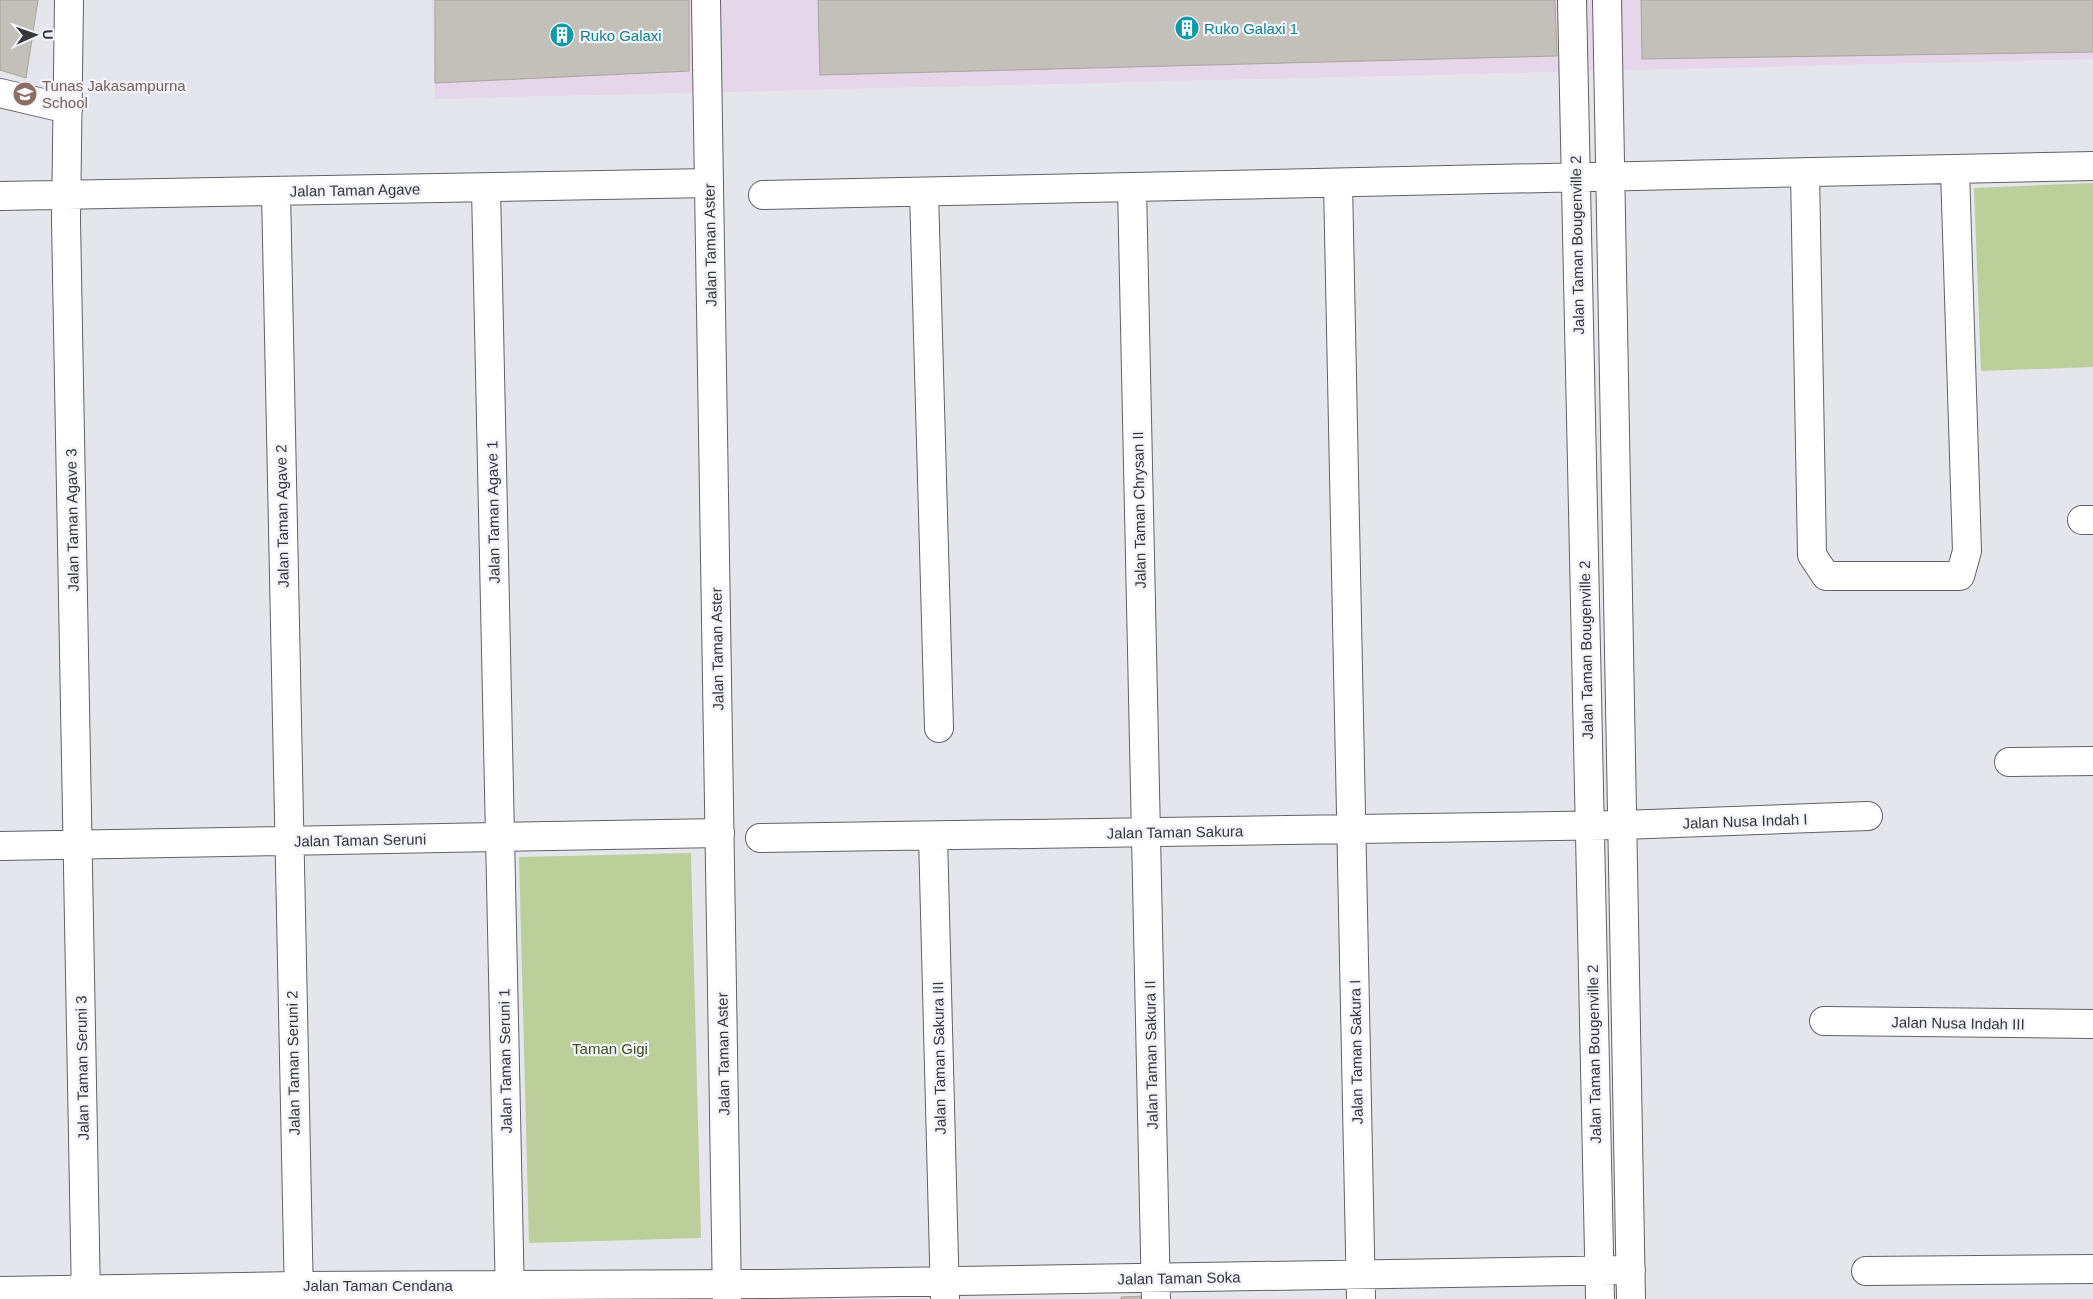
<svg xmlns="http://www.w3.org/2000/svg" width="2093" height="1299" viewBox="0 0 2093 1299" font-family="Helvetica,sans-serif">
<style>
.commercial{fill:#e6d6e9}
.green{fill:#bcce9a}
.building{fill:#c3bfb9;stroke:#a8a59f}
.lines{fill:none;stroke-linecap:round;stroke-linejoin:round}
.minor-casing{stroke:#616267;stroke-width:30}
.major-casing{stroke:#616267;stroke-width:30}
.minor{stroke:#fff;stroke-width:28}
.major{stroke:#fff;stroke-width:28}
.labels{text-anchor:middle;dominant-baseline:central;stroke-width:4.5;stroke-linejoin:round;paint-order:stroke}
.culture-label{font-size:15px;fill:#0d838f;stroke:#f2f3fa;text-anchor:start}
.education-label{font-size:15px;fill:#785e54;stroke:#f2f3fa;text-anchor:start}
.street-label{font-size:15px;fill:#37373a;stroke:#f2f3fa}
.park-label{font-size:15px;fill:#42521a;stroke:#f2f3fa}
</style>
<rect width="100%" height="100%" fill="#e4e6ec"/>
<path class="commercial" d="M432 0H2093V59L435 99Z"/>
<path class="green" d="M2093 183V367L1981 371 1974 188Z
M691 853 701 1238 529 1243 519 857Z"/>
<path class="building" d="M0 0H38L26 78 0 70Z
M435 0H689V71L435 83Z
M818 0H1555L1557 56 820 75Z
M1641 0H2093V52L1642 59Z
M1146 1296V1299H1121V1297Z"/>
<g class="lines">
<defs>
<path id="minor" d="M69 0 66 220 86 1299
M1572 0 1600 1299
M1607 0 1631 1299
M0 93 68 109
M1805 173 1812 555 1826 576H1960L1967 551 1955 170
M1338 183 1361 1299
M1132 187 1156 1299
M486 188 510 1299
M276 191 299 1299
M924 192 939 728
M763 195 2093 166
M0 196 709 183
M2082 520H2093
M2009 762 2093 761
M933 836 945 1299
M760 838 1622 825 1868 816
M0 846 720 833
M1824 1021 2093 1024
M1866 1271 2093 1269
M0 1291 298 1286 772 1284 1631 1270"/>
<path id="major" d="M706 0 727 1299"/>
</defs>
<use href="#minor" class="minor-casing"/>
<use href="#major" class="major-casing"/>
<use href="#minor" class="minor"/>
<use href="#major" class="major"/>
</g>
<defs>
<symbol id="building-disc" viewBox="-11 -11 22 22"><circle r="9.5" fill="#0f9aa8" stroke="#f2f3fa"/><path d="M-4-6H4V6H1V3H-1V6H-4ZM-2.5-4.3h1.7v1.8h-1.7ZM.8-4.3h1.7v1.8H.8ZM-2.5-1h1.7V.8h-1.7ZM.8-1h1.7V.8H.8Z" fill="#fff"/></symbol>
<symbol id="school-disc" viewBox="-11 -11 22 22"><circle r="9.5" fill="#8d6e63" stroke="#f2f3fa"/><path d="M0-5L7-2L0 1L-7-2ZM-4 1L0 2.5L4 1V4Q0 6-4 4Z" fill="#fff"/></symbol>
</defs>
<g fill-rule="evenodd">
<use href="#building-disc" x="1173" y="14" width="28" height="28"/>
<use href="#building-disc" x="548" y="21" width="28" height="28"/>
<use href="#school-disc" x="11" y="80" width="28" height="28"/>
</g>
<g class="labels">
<g class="culture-label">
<text x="1204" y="28">Ruko Galaxi 1</text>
<text x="580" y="35">Ruko Galaxi</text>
</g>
<g class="education-label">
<text x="42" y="85">Tunas Jakasampurna<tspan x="42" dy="17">School</tspan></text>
</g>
<g class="street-label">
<text transform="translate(355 190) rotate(-1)">Jalan Taman Agave</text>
<text transform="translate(710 245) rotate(-91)">Jalan Taman Aster</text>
<text transform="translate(1577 245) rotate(-91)">Jalan Taman Bougenville 2</text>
<text transform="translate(1139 510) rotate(-91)">Jalan Taman Chrysan II</text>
<text transform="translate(493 512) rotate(-91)">Jalan Taman Agave 1</text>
<text transform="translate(282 516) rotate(-91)">Jalan Taman Agave 2</text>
<text transform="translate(72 520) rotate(-91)">Jalan Taman Agave 3</text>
<text transform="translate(717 649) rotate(-91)">Jalan Taman Aster</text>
<text transform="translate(1586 650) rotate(-91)">Jalan Taman Bougenville 2</text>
<text transform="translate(1745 821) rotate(-2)">Jalan Nusa Indah I</text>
<text transform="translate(1175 832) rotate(-1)">Jalan Taman Sakura</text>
<text transform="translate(360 840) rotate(-1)">Jalan Taman Seruni</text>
<text transform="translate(1958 1023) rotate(1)">Jalan Nusa Indah III</text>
<text transform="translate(1356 1052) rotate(-91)">Jalan Taman Sakura I</text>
<text transform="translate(723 1054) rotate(-91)">Jalan Taman Aster</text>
<text transform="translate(1594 1054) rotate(-91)">Jalan Taman Bougenville 2</text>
<text transform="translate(1151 1055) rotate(-91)">Jalan Taman Sakura II</text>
<text transform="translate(939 1058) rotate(-91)">Jalan Taman Sakura III</text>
<text transform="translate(505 1061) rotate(-91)">Jalan Taman Seruni 1</text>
<text transform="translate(293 1063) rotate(-91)">Jalan Taman Seruni 2</text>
<text transform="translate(82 1068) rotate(-91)">Jalan Taman Seruni 3</text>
<text transform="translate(1179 1278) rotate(-1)">Jalan Taman Soka</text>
<text x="378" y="1285">Jalan Taman Cendana</text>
</g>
<g class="park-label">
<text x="610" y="1048">Taman Gigi</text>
</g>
</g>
<g transform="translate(35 35) rotate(88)" stroke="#f2f3fa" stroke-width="4" paint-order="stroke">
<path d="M0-4L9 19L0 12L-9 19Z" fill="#37373a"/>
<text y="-8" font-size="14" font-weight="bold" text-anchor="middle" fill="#37373a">U</text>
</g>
</svg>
